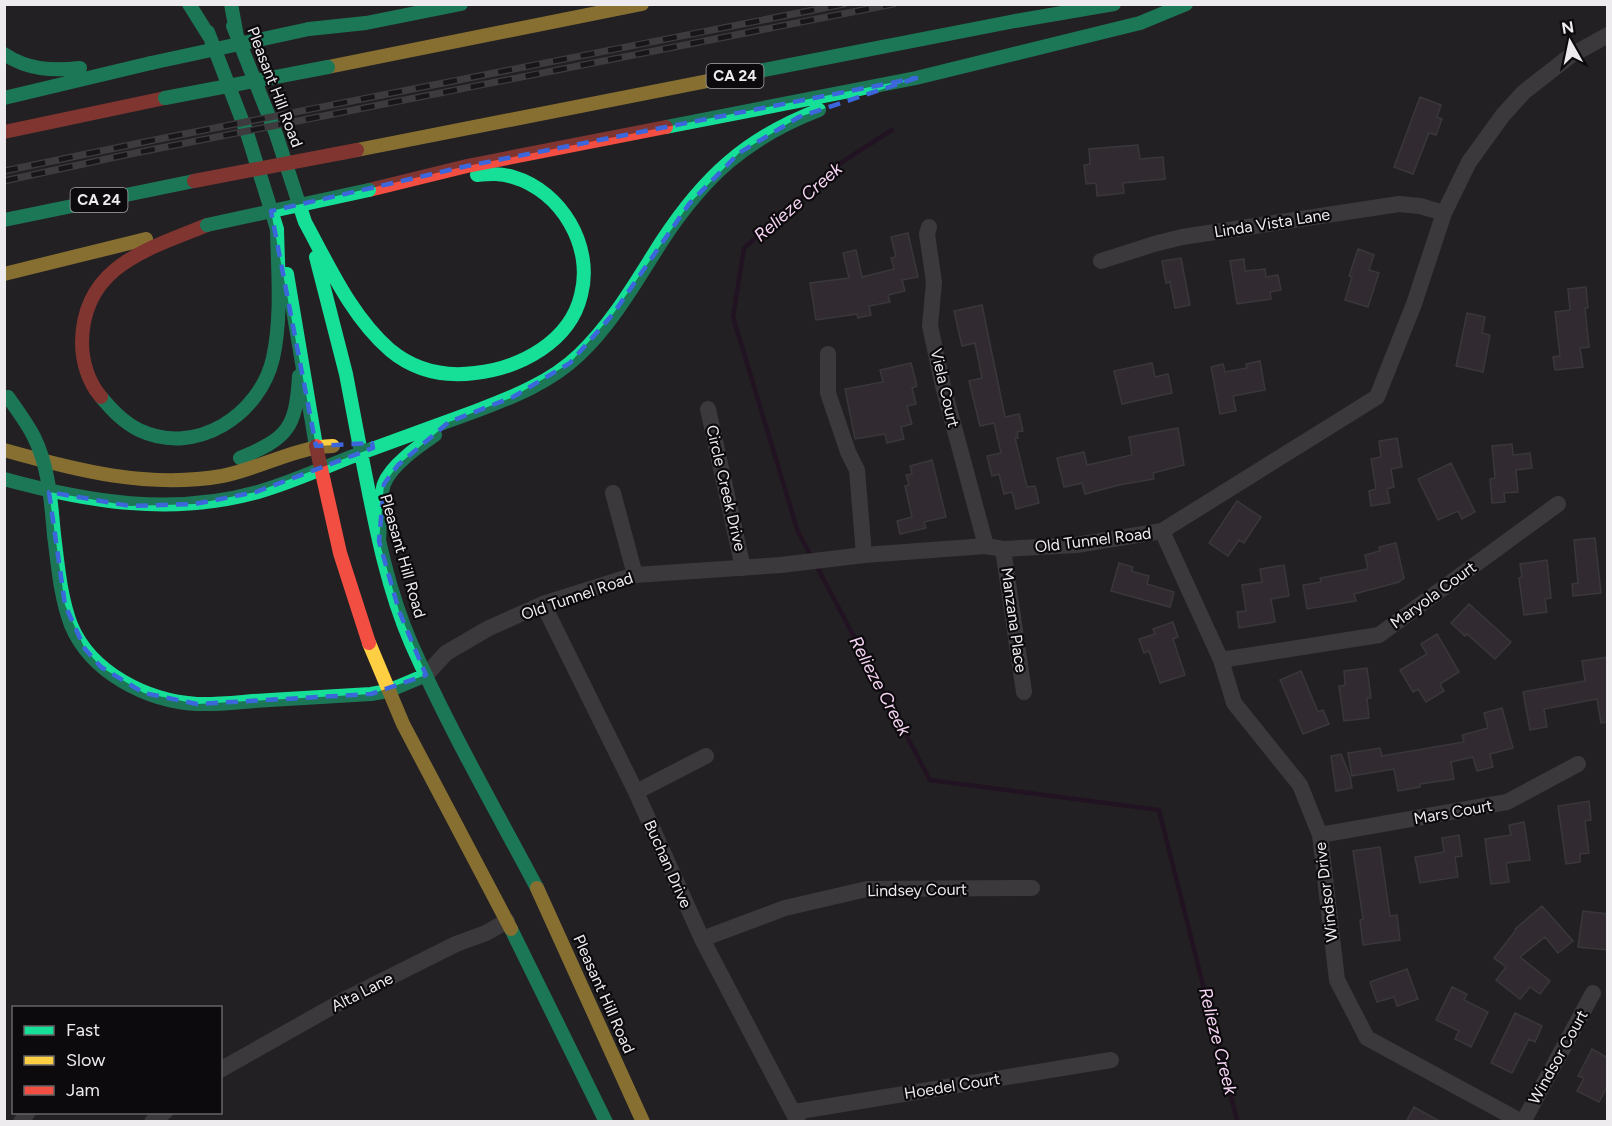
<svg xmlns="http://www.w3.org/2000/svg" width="1612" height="1126" viewBox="0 0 1612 1126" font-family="Figtree,sans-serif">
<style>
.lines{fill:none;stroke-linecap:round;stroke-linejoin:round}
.stream{stroke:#200320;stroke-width:4.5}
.building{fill:#433743;stroke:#555254;stroke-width:1.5}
.street{stroke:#595759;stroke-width:16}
.fast{stroke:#16e098;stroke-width:14}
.slow{stroke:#ffcf43;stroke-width:14}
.jam{stroke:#f24e42;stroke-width:14}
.rail-casing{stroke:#5e5c5e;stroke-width:7}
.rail{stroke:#0c0a0c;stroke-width:4.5;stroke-dasharray:14;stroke-linecap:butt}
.fast-bridge{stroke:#16e098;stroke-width:14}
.jam-bridge{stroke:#f24e42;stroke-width:14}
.marked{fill:none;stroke:#3c66db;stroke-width:4.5;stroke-dasharray:12 8;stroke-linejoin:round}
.labels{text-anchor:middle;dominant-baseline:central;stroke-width:4.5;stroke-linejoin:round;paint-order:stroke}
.shield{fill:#0c0a0c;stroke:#aaa8aa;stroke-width:1.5}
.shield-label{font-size:15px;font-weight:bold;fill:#eeebee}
.street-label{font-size:16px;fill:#eeebee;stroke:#0c0a0c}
.water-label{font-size:18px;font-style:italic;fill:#f6d4f3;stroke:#0c0a0c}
</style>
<rect width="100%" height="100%" fill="#232023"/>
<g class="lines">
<path class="stream" d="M812 558 798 532 733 317 744 248 842 162 892 130
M816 565 930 780 1159 810 1237 1120 1239 1122"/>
</g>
<path class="building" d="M1420 97 1441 105 1437 117 1442 119 1436 135 1429 133 1413 174 1394 167Z
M1138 145 1140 159 1163 157 1165 179 1123 183 1124 193 1097 196 1096 183 1086 184 1084 165 1090 164 1089 149Z
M908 233 918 277 902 280 905 291 888 295 890 302 869 306 871 315 858 318 857 314 816 320 810 283 849 278 843 253 856 250 862 277 894 269 891 258 896 257 891 237Z
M1358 249 1374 255 1369 270 1379 273 1368 307 1345 300 1352 277 1349 276Z
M1181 258 1190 305 1175 308 1170 282 1166 283 1162 261Z
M1244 259 1245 271 1265 269 1266 277 1278 275 1281 290 1270 292 1271 299 1237 304 1230 261Z
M1586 287 1588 308H1585L1589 347 1580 348 1583 367 1555 370 1553 357 1560 356 1555 312 1570 310 1568 289Z
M982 305 1005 417 1019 414 1023 431 1017 432 1018 438H1015L1027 487 1035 486 1039 503 1016 509 1012 492 1004 494 999 474 992 476 987 456 1001 453 994 423 980 426 969 381 982 378 975 343 962 346 954 311Z
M1467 313 1485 317 1482 333 1490 335 1483 372 1456 366Z
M1260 361 1265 390 1233 396 1236 411 1220 414 1211 367 1223 364 1225 372 1247 368 1246 364Z
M911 363 917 386 912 388 916 404 907 406 912 424 901 427 904 439 887 443 885 434 855 439 845 389 883 382 880 370Z
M1152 363 1155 377 1168 374 1172 393 1122 404 1114 371Z
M1178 428 1184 465 1153 473 1154 479 1119 485 1085 494 1082 483 1064 487 1057 458 1084 452 1087 465 1132 455 1129 437Z
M1397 438 1402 467 1391 469 1394 487 1387 489 1390 503 1371 506 1369 491 1376 489 1371 459 1381 457 1379 441Z
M1512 444 1513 455 1530 453 1532 468 1516 470 1518 492 1504 493 1505 502 1492 503 1490 479 1495 478 1492 446Z
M932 460 946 517 924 522 926 528 900 534 897 521 912 517 905 486 909 485 906 475 912 474 910 466Z
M1451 463 1475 512 1462 519 1458 511 1438 520 1418 479Z
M1237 501 1261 517 1244 543 1239 540 1228 556 1209 543Z
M1595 538 1601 593 1573 596 1572 584 1578 583 1574 540Z
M1396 543 1404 578 1399 582 1354 594 1356 601 1307 609 1303 585 1321 582 1320 578 1368 569 1365 555 1380 551 1379 547Z
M1547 560 1551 598 1545 599 1547 612 1524 615 1519 578 1522 577 1520 564Z
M1119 563 1133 567 1131 571 1149 576 1147 584 1174 592 1170 607 1111 591Z
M1284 565 1289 596 1271 599 1275 622 1239 628 1237 612 1246 611 1242 585 1262 582 1260 569Z
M1469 604 1511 642 1495 659 1467 634 1465 636 1451 623Z
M1173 622 1178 637 1173 639 1185 675 1160 683 1149 651 1144 653 1139 639 1155 634 1153 629Z
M1437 634 1459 672 1440 684 1444 691 1426 702 1418 689 1413 692 1400 670 1427 654 1421 644Z
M1608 657V722L1601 723 1597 699 1544 709 1547 727 1530 730 1523 692 1585 681 1582 661Z
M1367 668 1371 698H1367L1369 718 1344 721 1339 686 1345 685 1344 671Z
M1301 671 1318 712 1323 710 1329 724 1303 734 1280 680Z
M1502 708 1513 748 1490 754 1493 767 1477 771 1473 757 1451 762 1454 779 1420 784V787L1398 791 1394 769 1352 776 1348 753 1380 748 1382 756 1464 742 1462 735 1488 728 1484 713Z
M1341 754 1350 776 1352 788 1336 791 1331 756Z
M1589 801 1591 820 1585 821 1589 853 1580 854V862L1566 864 1558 806Z
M1524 822 1530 860 1506 863 1509 882 1491 884 1485 839 1511 835 1509 825Z
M1459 835 1462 856 1455 857 1458 877 1420 883 1415 857 1444 852 1442 838Z
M1380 847 1390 916 1397 915 1400 940 1363 945 1360 920 1363 919 1353 851Z
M1542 906 1573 941 1558 953 1545 937 1520 957 1550 981 1540 994 1530 987 1520 999 1496 980 1506 967 1494 958 1516 930 1515 929Z
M1583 911 1608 914V950L1578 947Z
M1407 969 1418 999 1397 1006 1394 997 1377 1002 1370 982Z
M1452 987 1467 994 1464 1000 1488 1012 1471 1047 1455 1039 1459 1031 1436 1020Z
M1515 1013 1542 1026 1535 1042 1529 1039 1512 1073 1491 1063Z
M1592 1049 1608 1058V1085L1599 1102 1577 1091 1584 1078 1578 1076Z
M1414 1107 1441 1122H1406Z"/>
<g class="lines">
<path class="street" d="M929 227 927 234 934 282 930 326 943 386 986 546
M1101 261 1154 244 1182 237 1399 204 1420 206 1444 213
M828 354V393L848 452 857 470 864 555
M708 409 743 568
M613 493 635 575
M1162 531 1221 660 1234 703 1300 785 1320 835 1337 980 1367 1038 1522 1122
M1003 549 1024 692
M543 604 636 792 702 939 798 1122
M1221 660 1379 635 1558 504
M426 675 446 653 489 628 543 604 635 575 781 565 864 555 986 546 1003 549 1076 545 1162 531 1377 397 1414 304 1444 213 1469 162 1503 115 1524 92 1570 56 1608 35
M636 792 706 756
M1320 835 1507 802 1578 764
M702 939 785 908 867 889 1032 888
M220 1070 344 1000 456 944 486 933 507 921
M794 1112 1111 1060
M21 1122 28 1112
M152 1122 165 1112
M1523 1122 1593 993"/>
<path class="fast" d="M189 4 209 36
M231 4 236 31
M233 26 276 134 305 222
M309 29 366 23 461 4
M208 32 247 133 277 229
M4 54C28 70 52 71 80 68
M733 76 1015 21 1114 4
M4 98 151 63
M666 127 916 78 1140 23 1186 4
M4 220 194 181
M305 222C329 266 351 316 390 350 414 370 444 377 475 373 520 368 570 342 581 295 594 246 561 191 513 177 501 173 489 174 477 175
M316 257 346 374 361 453
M287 274 316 446
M101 397C112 410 123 422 139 430 196 457 260 415 273 358 282 317 278 272 277 230
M361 453C374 517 385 583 411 643 448 727 494 807 537 888
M361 453C399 439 438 425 476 411 513 397 551 382 579 355 613 323 637 280 662 241 704 177 746 138 819 110
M240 458C288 438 296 428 299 376
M4 479C88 502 172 516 258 492 293 482 327 466 361 453
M54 535C58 565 60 596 71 625 91 673 147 701 197 704 221 705 246 701 270 700 304 698 337 696 371 694L388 691 426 675
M379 541C380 528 380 494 384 484 391 465 419 446 435 435
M511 929 606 1122"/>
<path class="slow" d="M328 67 642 4
M357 150 733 76
M4 274 146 239
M4 450C75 470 148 489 222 476 259 469 295 447 333 446
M369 643 403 724 511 929
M537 888 643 1122"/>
<path class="jam" d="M4 132 165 98
M369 190 467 166 666 127
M101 397C88 382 82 361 82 342 83 265 149 249 207 225
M316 446 340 553 369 643"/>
<defs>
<path id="rail" d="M4 171 164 138 844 4
M4 181 125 155 893 4"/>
</defs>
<use href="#rail" class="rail-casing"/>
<use href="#rail" class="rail"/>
<path class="fast-bridge" d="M151 63 309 29
M165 98 328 67
M207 225 369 190
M8 397C17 410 27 423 34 437 49 467 51 502 54 535"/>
<path class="jam-bridge" d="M194 181 357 150"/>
</g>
<path d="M0 0H1612V1126H0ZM916 78 799 117 739 153 689 204 613 314 570 363 513 397 449 422 398 465 384 484 379 541 399 611 426 675 371 694 197 704 144 693 101 667 85 649 65 605 49 492 130 506 195 504 256 492 373 448 372 443 316 446 271 211 467 166Z" fill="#232023" fill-opacity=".55" fill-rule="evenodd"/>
<path class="marked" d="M916 78 799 117 739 153 689 204 613 314 570 363 513 397 449 422 398 465 384 484 379 541 399 611 426 675 371 694 197 704 144 693 101 667 85 649 65 605 49 492 130 506 195 504 256 492 373 448 372 443 316 446 271 211 467 166Z"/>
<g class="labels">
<g class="shield">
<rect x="706.5" y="64" width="57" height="24" rx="4.5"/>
<rect x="70.5" y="188" width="57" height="24" rx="4.5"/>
</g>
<g class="shield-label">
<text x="735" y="76">CA 24</text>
<text x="99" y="200">CA 24</text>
</g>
<g class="street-label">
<text transform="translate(275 87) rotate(69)">Pleasant Hill Road</text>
<text transform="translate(1272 223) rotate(-9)">Linda Vista Lane</text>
<text transform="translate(945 388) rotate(77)">Viela Court</text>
<text transform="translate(726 488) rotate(77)">Circle Creek Drive</text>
<text transform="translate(1093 540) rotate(-7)">Old Tunnel Road</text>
<text transform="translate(403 556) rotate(74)">Pleasant Hill Road</text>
<text transform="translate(1433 595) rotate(-36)">Maryola Court</text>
<text transform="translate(577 596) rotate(-19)">Old Tunnel Road</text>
<text transform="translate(1014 620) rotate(82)">Manzana Place</text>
<text transform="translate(1453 812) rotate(-10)">Mars Court</text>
<text transform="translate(668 864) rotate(66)">Buchan Drive</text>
<text transform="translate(917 890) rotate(-1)">Lindsey Court</text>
<text transform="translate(1326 892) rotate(-97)">Windsor Drive</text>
<text transform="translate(362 992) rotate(-27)">Alta Lane</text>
<text transform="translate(604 994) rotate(66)">Pleasant Hill Road</text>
<text transform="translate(1558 1057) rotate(-61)">Windsor Court</text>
<text transform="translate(952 1086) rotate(-9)">Hoedel Court</text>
</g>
<g class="water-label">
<text transform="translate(798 202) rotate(-41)">Relieze Creek</text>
<text transform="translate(880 686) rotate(62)">Relieze Creek</text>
<text transform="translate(1218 1041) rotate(76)">Relieze Creek</text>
</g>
</g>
<rect width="1612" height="1126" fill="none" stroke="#eeebee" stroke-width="12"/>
<rect x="12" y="1006" width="210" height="108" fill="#0c0a0c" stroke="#666466" stroke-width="1.5"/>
<rect x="24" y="1026" width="30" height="9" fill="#16e098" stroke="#666466" stroke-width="1.5"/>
<text x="66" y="1036" font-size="18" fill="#eeebee">Fast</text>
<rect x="24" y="1056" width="30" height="9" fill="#ffcf43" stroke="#666466" stroke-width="1.5"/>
<text x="66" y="1066" font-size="18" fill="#eeebee">Slow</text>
<rect x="24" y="1086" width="30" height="9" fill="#f24e42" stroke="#666466" stroke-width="1.5"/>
<text x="66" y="1096" font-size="18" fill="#eeebee">Jam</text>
<g transform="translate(1570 42) rotate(351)" stroke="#0c0a0c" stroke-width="4.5" paint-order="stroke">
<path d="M0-4.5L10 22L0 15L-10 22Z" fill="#eeebee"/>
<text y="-9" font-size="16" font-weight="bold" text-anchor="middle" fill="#eeebee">N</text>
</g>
</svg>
